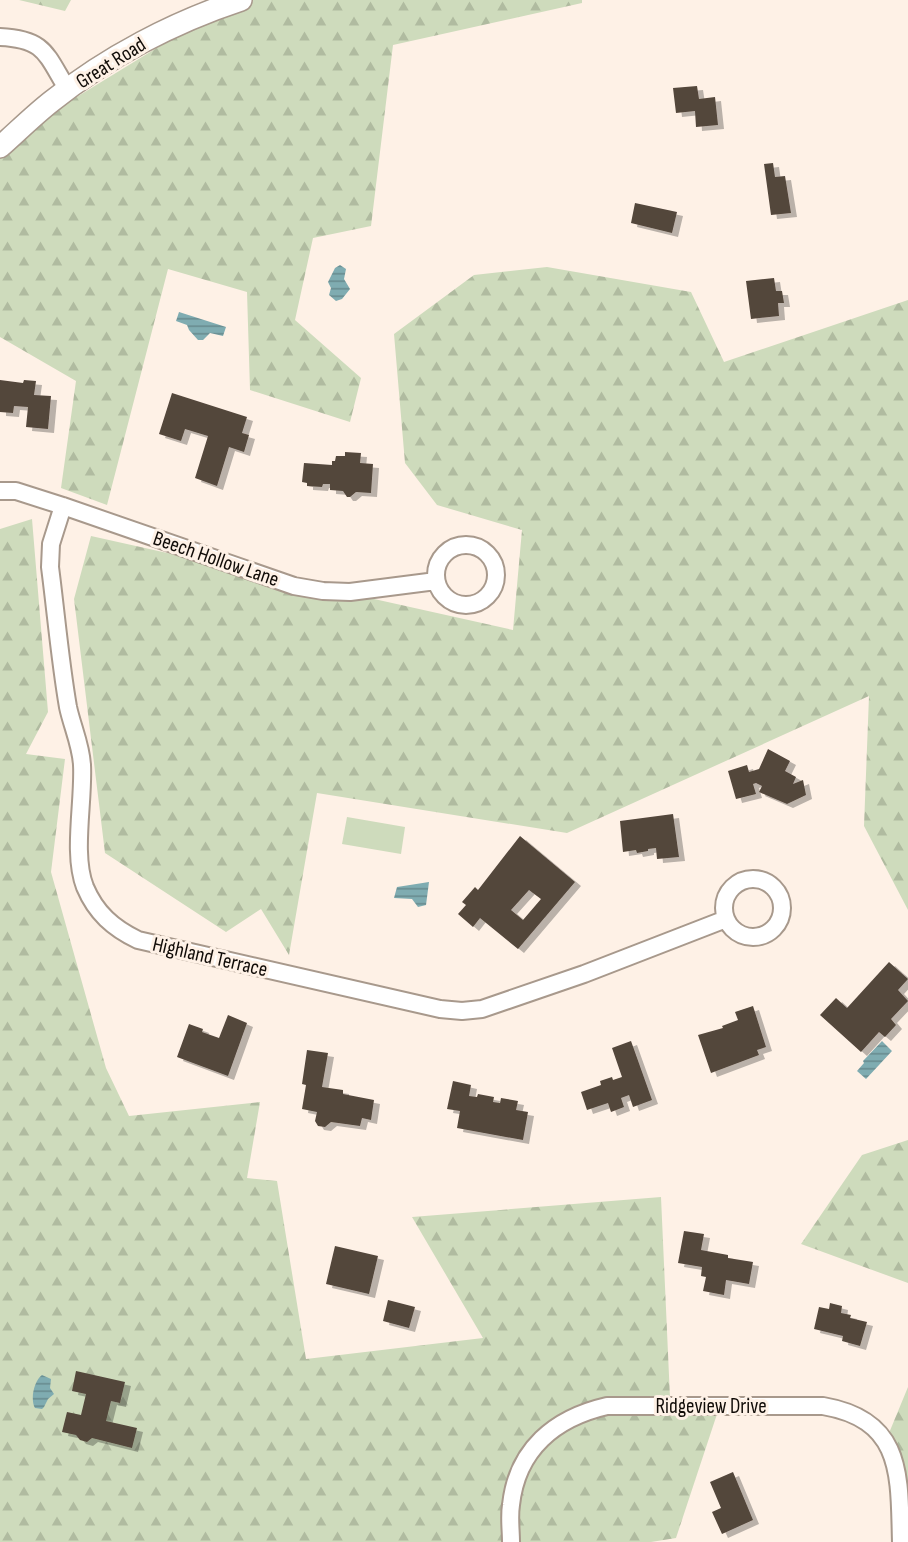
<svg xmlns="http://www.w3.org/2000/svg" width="908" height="1542" viewBox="0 0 908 1542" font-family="'Sofia Sans Condensed',sans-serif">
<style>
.forest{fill:url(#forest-firs)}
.pitch{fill:#cedbbc}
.water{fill:url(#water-rules)}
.building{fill:#53463b;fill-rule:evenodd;filter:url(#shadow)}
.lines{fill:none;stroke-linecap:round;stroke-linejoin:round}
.minor-casing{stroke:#a8998c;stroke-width:20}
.tertiary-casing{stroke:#a8998c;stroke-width:24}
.minor{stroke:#fff;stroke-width:16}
.tertiary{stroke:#fff;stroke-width:21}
.labels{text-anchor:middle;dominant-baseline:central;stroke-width:6;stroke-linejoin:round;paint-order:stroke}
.street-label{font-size:21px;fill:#100b07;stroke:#fef1e6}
</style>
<defs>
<pattern id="forest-firs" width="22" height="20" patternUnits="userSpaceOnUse" patternTransform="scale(1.5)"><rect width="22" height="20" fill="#cedbbc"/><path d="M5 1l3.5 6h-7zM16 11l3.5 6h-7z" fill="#b0bba0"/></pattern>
<pattern id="water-rules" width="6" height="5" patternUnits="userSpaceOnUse" patternTransform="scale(1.5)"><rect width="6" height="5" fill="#7facb1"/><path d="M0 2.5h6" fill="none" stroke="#678a8e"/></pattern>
<filter id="shadow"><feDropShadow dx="6" dy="4" stdDeviation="0" flood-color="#0004"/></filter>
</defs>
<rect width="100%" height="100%" fill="#fef1e6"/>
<path class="forest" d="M19 0H71L65 11Z
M235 0H582V3L393 45 371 226 313 238 295 320 361 378 350 422 250 390 247 292 168 269 107 505 61 488 76 381 0 337V144Z
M547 267 691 292 724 362 908 300V910L864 826 869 696 567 833 317 793 289 955 261 909 226 932 105 853 74 599 91 536 513 630 522 530 437 505 405 463 394 334 474 275Z
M32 519 48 712 26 754 65 759 51 872 106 1068 129 1116 260 1102 247 1178 277 1181 306 1359 483 1338 412 1217 661 1197 670 1398 721 1402 676 1538 651 1542H0V529Z
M908 1140V1283L801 1244 862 1155Z
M908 1387V1501L903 1504 882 1450Z"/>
<path class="pitch" d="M347 817 405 827 401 854 342 844Z"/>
<path class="water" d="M340 265 346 269 344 279 350 289 342 299 336 301 329 295 331 288 328 282 335 268Z
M179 312 226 327 223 336 210 333 203 340H198L189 330 187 325 176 321Z
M429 882 426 905 418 907 412 899 394 898 397 887Z
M882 1041 892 1051 866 1079 857 1071 864 1063 863 1061Z
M42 1375 51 1379 50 1388 54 1394 48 1399 44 1407 42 1409 35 1408C30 1399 34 1381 42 1375Z"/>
<path class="building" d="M697 86 699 99 715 97 718 125 696 127 695 111 676 113 673 88Z
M773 163 775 177 785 176 791 213 771 215 764 164Z
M635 203 677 212 672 233 631 223Z
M774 278 776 291H782L784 303H778L779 316 751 319 746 281Z
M0 380 23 383 24 380 36 381 34 395 51 396 48 429 26 427 28 407 14 406 13 413 0 412Z
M172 393 247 417 242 433 249 435 244 452 229 447 217 486 195 478 208 436 185 429 181 441 159 434Z
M345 452 361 453 360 463 373 464 371 493 356 492 350 497H347L343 491 330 490V484H323L322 487 307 486V483L302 482 304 463 332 465V461H335L336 456H345Z
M768 749 790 761 785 771 796 777 793 784 803 780 806 795 787 804 759 792 762 786 756 783 753 784 756 794 736 799 728 771 747 765 749 772 759 769Z
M673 814 679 857 657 859 656 848 648 849V851L637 853 636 850 623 852 620 821Z
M520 836 575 882 518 949 480 918 473 927 458 914 466 905 462 902 475 887 478 890ZM529 890 541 899 523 920 511 910Z
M889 962 908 979 898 990 908 1001 891 1019 896 1025 885 1037 879 1032 861 1052 820 1015 836 998 847 1008Z
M753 1006 766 1047 757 1050 759 1055 711 1073 698 1035 723 1028 722 1026 738 1020 735 1012Z
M228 1015 247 1023 228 1076 177 1057 189 1024 203 1029 202 1032 219 1038Z
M631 1041 652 1100 633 1107 629 1095 621 1098 624 1107 611 1112 608 1103 587 1110 581 1092 601 1085 600 1081 612 1077 613 1080 622 1077 612 1048Z
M307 1050 328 1053 322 1087 343 1090V1094L374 1100 371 1120 362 1118 360 1126 331 1122 325 1127 318 1126 315 1121 317 1112 302 1109 306 1085 302 1084Z
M453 1081 471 1085 469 1096 477 1097 478 1094 494 1097 493 1102 500 1103 501 1098 518 1101 516 1110 528 1112 523 1140 457 1128 460 1111 447 1109Z
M684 1231 704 1234 701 1250 728 1255V1258L753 1262 749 1284 726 1280 724 1295 703 1291 706 1277 701 1276 702 1267 678 1263Z
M335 1246 378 1256 369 1294 326 1284Z
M388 1300 415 1307 409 1328 383 1321Z
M830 1303 842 1306 841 1313 851 1315 850 1318 867 1322 860 1346 842 1341 843 1336 814 1329 819 1307 829 1309Z
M76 1371 125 1382 120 1403 111 1401 106 1421 137 1428 132 1448 92 1438 87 1442 80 1440 76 1435 62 1432 67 1412 81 1415 86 1394 72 1391Z
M733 1472 753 1520 722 1534 712 1512 721 1508 710 1482Z"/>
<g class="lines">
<defs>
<path id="minor" d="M0 37C46 39 46 55 68 90
M0 491H16L63 506 294 586 323 591 350 592 436 581
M63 506 51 544 50 567C56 613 60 661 68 707 72 726 81 745 82 765 84 801 72 854 85 887 96 913 113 928 138 940L440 1009 462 1011 482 1009 584 974 726 919
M436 575a30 30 0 1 1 60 0a30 30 0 1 1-60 0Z
M724 908a29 29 0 1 1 58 0a29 29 0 1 1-58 0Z
M511 1542C511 1530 509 1517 511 1505 517 1449 555 1418 607 1406H823C904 1420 899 1476 901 1542"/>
<path id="tertiary" d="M0 147C17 132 34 115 52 101 107 57 174 22 241 0"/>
</defs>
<use href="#minor" class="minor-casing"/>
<use href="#tertiary" class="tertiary-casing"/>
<use href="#minor" class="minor"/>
<use href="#tertiary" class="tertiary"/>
</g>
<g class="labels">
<g class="street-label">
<text transform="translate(111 63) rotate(-32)">Great Road</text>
<text transform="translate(216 559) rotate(19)">Beech Hollow Lane</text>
<text transform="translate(210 957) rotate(13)">Highland Terrace</text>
<text x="711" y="1406">Ridgeview Drive</text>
</g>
</g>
</svg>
